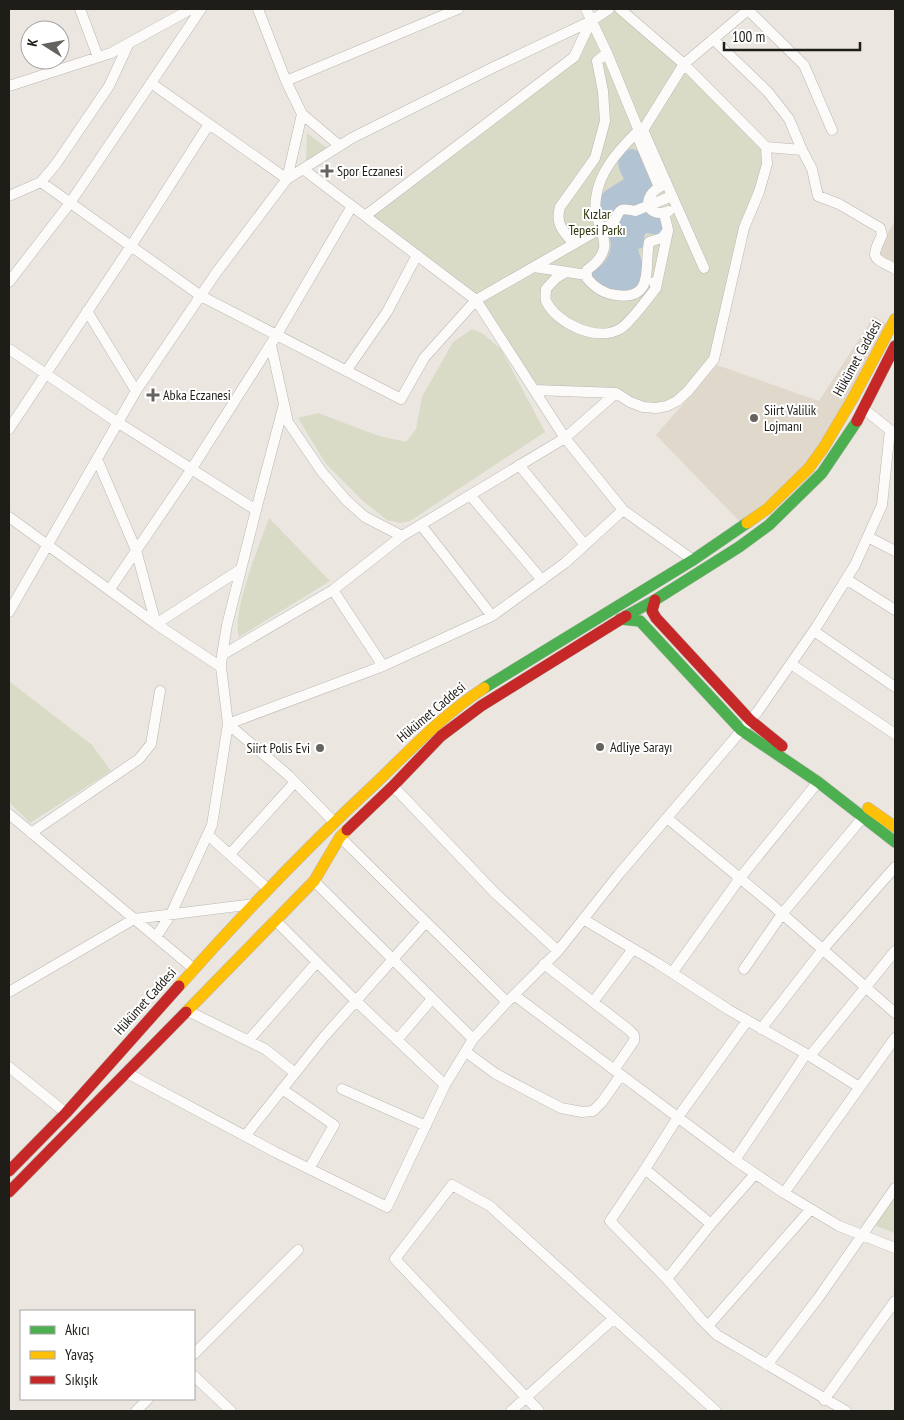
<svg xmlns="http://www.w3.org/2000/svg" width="904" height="1420" viewBox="0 0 904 1420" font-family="'PT Sans Narrow',sans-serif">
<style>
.built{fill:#e1d8cc}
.green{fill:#d9dbc7}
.water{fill:#b2c3d3}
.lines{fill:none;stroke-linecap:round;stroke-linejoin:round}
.street-casing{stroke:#bbb7b2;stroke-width:11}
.fast-casing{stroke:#bbb7b2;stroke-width:12}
.slow-casing{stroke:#bbb7b2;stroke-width:12}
.jam-casing{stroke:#bbb7b2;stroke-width:12}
.street{stroke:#fcfbfa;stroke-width:10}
.fast{stroke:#4caf50;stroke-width:11}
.slow{stroke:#ffc107;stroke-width:11}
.jam{stroke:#c62828;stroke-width:11}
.poi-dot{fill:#66635e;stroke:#fff;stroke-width:2}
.labels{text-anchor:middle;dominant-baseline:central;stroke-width:4;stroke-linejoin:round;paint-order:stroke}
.poi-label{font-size:14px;fill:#1f1d18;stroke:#fff;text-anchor:start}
.park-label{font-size:14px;fill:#2f360c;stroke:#fff}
.street-label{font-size:14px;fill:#1f1d18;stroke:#fff}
</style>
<rect width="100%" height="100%" fill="#ebe6e0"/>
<path class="built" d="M895 220V265L876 255Z
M874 316 889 325 806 466 741 523 656 435 717 365 819 401Z"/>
<path class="green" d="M609 9H620L766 147 767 164 743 228 714 359 688 391 656 408 616 393 534 390 476 300 365 216 574 58 591 21Z
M307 133 327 148 306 161Z
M472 329 482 333 501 349 545 432 410 521 400 523 387 520 363 501 326 464 298 418 318 413 379 436 406 442 416 429 422 397 453 342Z
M269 518 330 581 239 637C231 614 260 543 269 518Z
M9 681 92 745 111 771 30 823 9 802Z
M895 1195V1233L876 1226V1222Z"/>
<path class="water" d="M632 149 639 151 656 188 646 196 662 215 663 231 659 235 646 233 644 236 645 247 638 249C640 257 645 269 643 276 639 295 614 295 600 286 597 285 594 281 591 278V274C598 268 607 262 610 251 616 232 588 208 604 192 610 187 618 183 624 179 617 167 613 153 632 149Z"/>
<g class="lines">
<defs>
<path id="street" d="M80 9 98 57
M258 9 286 81 302 114 340 146
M747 9 804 65 832 130
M713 39 768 92 789 119 802 150 766 147
M607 53 639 131
M286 81 458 9
M151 83 287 179
M9 86 111 53 191 9
M802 150 812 169 818 196 839 204 880 228 882 235C870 260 873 257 895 269
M287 179 302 114
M41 182 201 296 401 399 424 358 476 300 600 229 613 224C620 210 618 207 635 211L672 196
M664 185C638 196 647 220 669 211
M659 187 636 133C618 151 599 172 596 198 591 230 623 244 587 270L586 277C594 287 604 294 616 295 655 301 644 267 649 242L662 238 668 230 664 213
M9 196 41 182 56 164 109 86 128 45
M365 216 574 57 591 21
M574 244C563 231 555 224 560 207L595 158 605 121 603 91 597 61 607 53 586 9
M534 267 587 275
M704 268 643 130 684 64 749 9
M566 272 556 278 546 289C546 293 545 298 546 301 557 324 597 342 620 329 629 324 649 297 656 288
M9 282 70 203 201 9
M654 282 656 288 668 231
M87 311 136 391
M271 345 288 422 322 472 347 501 365 517 402 536
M9 349 114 420 256 510
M346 371 387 312 417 255
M534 390 616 393 630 402 643 407 656 408 667 406 677 401 688 391 714 359 744 228 759 192 767 164 766 147 684 64 620 9
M9 429 131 246 209 124
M97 459 136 550 156 624
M519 465 585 545
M470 495 542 580
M623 510 693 560
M9 517 156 624 221 667
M421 525 492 616 565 563 623 510 565 438 616 393
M868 537 895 551
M846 579 895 610
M110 589 189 473 276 336 352 206
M333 590 383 666
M9 612 136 391 216 273 287 179 352 138 494 67 591 21 609 9
M156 624 241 569
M814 631 895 687
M222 655 333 590 402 536 565 438 476 300 303 169
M791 664 895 734
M393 786 495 893 558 951
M9 814 194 969
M667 818 770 903 895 1013
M334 822 288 775 228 724 383 666 492 616
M31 833 139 759 151 744 160 691
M208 835 268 889
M230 854 295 782
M314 881 473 1039
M583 919 657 963 729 1010 810 1056 859 1087
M275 920 356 1001 445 1085
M156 937 171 914 212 825 228 724 221 667 222 655 227 625 256 510 284 404
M544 964 628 1029 634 1035V1041L614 1070
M744 969 782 914 864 816
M672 973 740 878 818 782
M9 992 134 919 254 904
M514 995 735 1160 784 1193 839 1226 895 1248
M507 1002 558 951 619 874 758 711 817 626 855 565 882 505 890 430 864 409
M593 1002 633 949
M188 1011 265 1049 295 1073
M761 1029 823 949 895 867
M249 1040 317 962
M397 1040 432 999
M466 1052 496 1074 561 1108 582 1112 593 1111 602 1102 621 1075
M810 1056 895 951
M9 1067 66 1113
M127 1073 275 1152 387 1207 445 1085 473 1039 507 1002 426 922
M282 1089 334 1125 309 1169
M342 1089 426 1126
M245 1136 323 1038 426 922 340 837
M735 1160 806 1054
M645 1169 610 1221 667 1279
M755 1174 711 1224 667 1279 701 1319 717 1335 846 1411
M784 1193 895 1038
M711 1224 645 1169 678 1117 747 1021
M708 1326 810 1210
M194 1354 298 1250
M767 1365 819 1297 895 1188
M194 1376 231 1411
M824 1400 895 1301
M136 1411 148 1399
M511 1411 613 1319
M539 1411 395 1259 452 1185 490 1206 716 1411"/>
<path id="fast" d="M626 616 655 600 739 547 769 525 822 473 857 421
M620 619 640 621 741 730 818 782 895 842
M484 688 693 560 747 523"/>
<path id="slow" d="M747 523 767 509 809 468 824 447 853 398 895 319
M868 808 895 827
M179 986C242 915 308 846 378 781 412 748 444 714 484 688
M186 1012 314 881 340 837 347 830"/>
<path id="jam" d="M857 421 895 346
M655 600 652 611 656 618 750 720 782 746
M347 830 393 786 441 736 481 706 626 616
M9 1171 66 1113 179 986
M9 1192 186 1012"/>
</defs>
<use href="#street" class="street-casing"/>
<use href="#fast" class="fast-casing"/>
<use href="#slow" class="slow-casing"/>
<use href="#jam" class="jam-casing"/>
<use href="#street" class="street"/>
<use href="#fast" class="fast"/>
<use href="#slow" class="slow"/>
<use href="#jam" class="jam"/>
</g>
<g class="poi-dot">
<path d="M324.5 163.5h5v5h5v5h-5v5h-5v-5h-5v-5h5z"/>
<path d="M150.5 387.5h5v5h5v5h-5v5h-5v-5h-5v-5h5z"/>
<circle cx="754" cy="418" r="5"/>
<circle cx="600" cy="747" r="5"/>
<circle cx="320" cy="748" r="5"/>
</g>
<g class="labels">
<g class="poi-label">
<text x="337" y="171">Spor Eczanesi</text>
<text x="163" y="395">Abka Eczanesi</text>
<text x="764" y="410">Siirt Valilik<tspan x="764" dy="16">Lojmanı</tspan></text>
<text x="610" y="747">Adliye Sarayı</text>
<text x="310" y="748" text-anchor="end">Siirt Polis Evi</text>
</g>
<g class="park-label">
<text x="597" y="214">Kızlar<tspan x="597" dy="16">Tepesi Parkı</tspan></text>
</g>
<g class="street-label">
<text transform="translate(857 358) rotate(-61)">Hükümet Caddesi</text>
<text transform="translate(431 712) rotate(-40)">Hükümet Caddesi</text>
<text transform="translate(145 1001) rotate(-48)">Hükümet Caddesi</text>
</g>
</g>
<rect width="904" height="1420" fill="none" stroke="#1f1d18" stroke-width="20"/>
<rect x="20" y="1310" width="175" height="90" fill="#ffffff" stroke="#a5a5a3"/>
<rect x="30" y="1326" width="25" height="8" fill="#4caf50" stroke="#a5a5a3"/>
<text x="65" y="1335" font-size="15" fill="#1f1d18">Akıcı</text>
<rect x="30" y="1351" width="25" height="8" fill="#ffc107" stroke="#a5a5a3"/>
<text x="65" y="1360" font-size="15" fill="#1f1d18">Yavaş</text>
<rect x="30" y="1376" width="25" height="8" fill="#c62828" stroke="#a5a5a3"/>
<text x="65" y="1385" font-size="15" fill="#1f1d18">Sıkışık</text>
<g transform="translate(45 45) rotate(281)"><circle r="24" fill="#ffffff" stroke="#a5a5a3"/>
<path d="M0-4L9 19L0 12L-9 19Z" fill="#66635e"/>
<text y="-8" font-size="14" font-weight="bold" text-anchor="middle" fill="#1f1d18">K</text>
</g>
<path d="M724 42v8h136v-8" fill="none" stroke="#1f1d18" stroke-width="2.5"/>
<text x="732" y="42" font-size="15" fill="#1f1d18" stroke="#ffffff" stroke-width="4" paint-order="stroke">100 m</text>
</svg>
